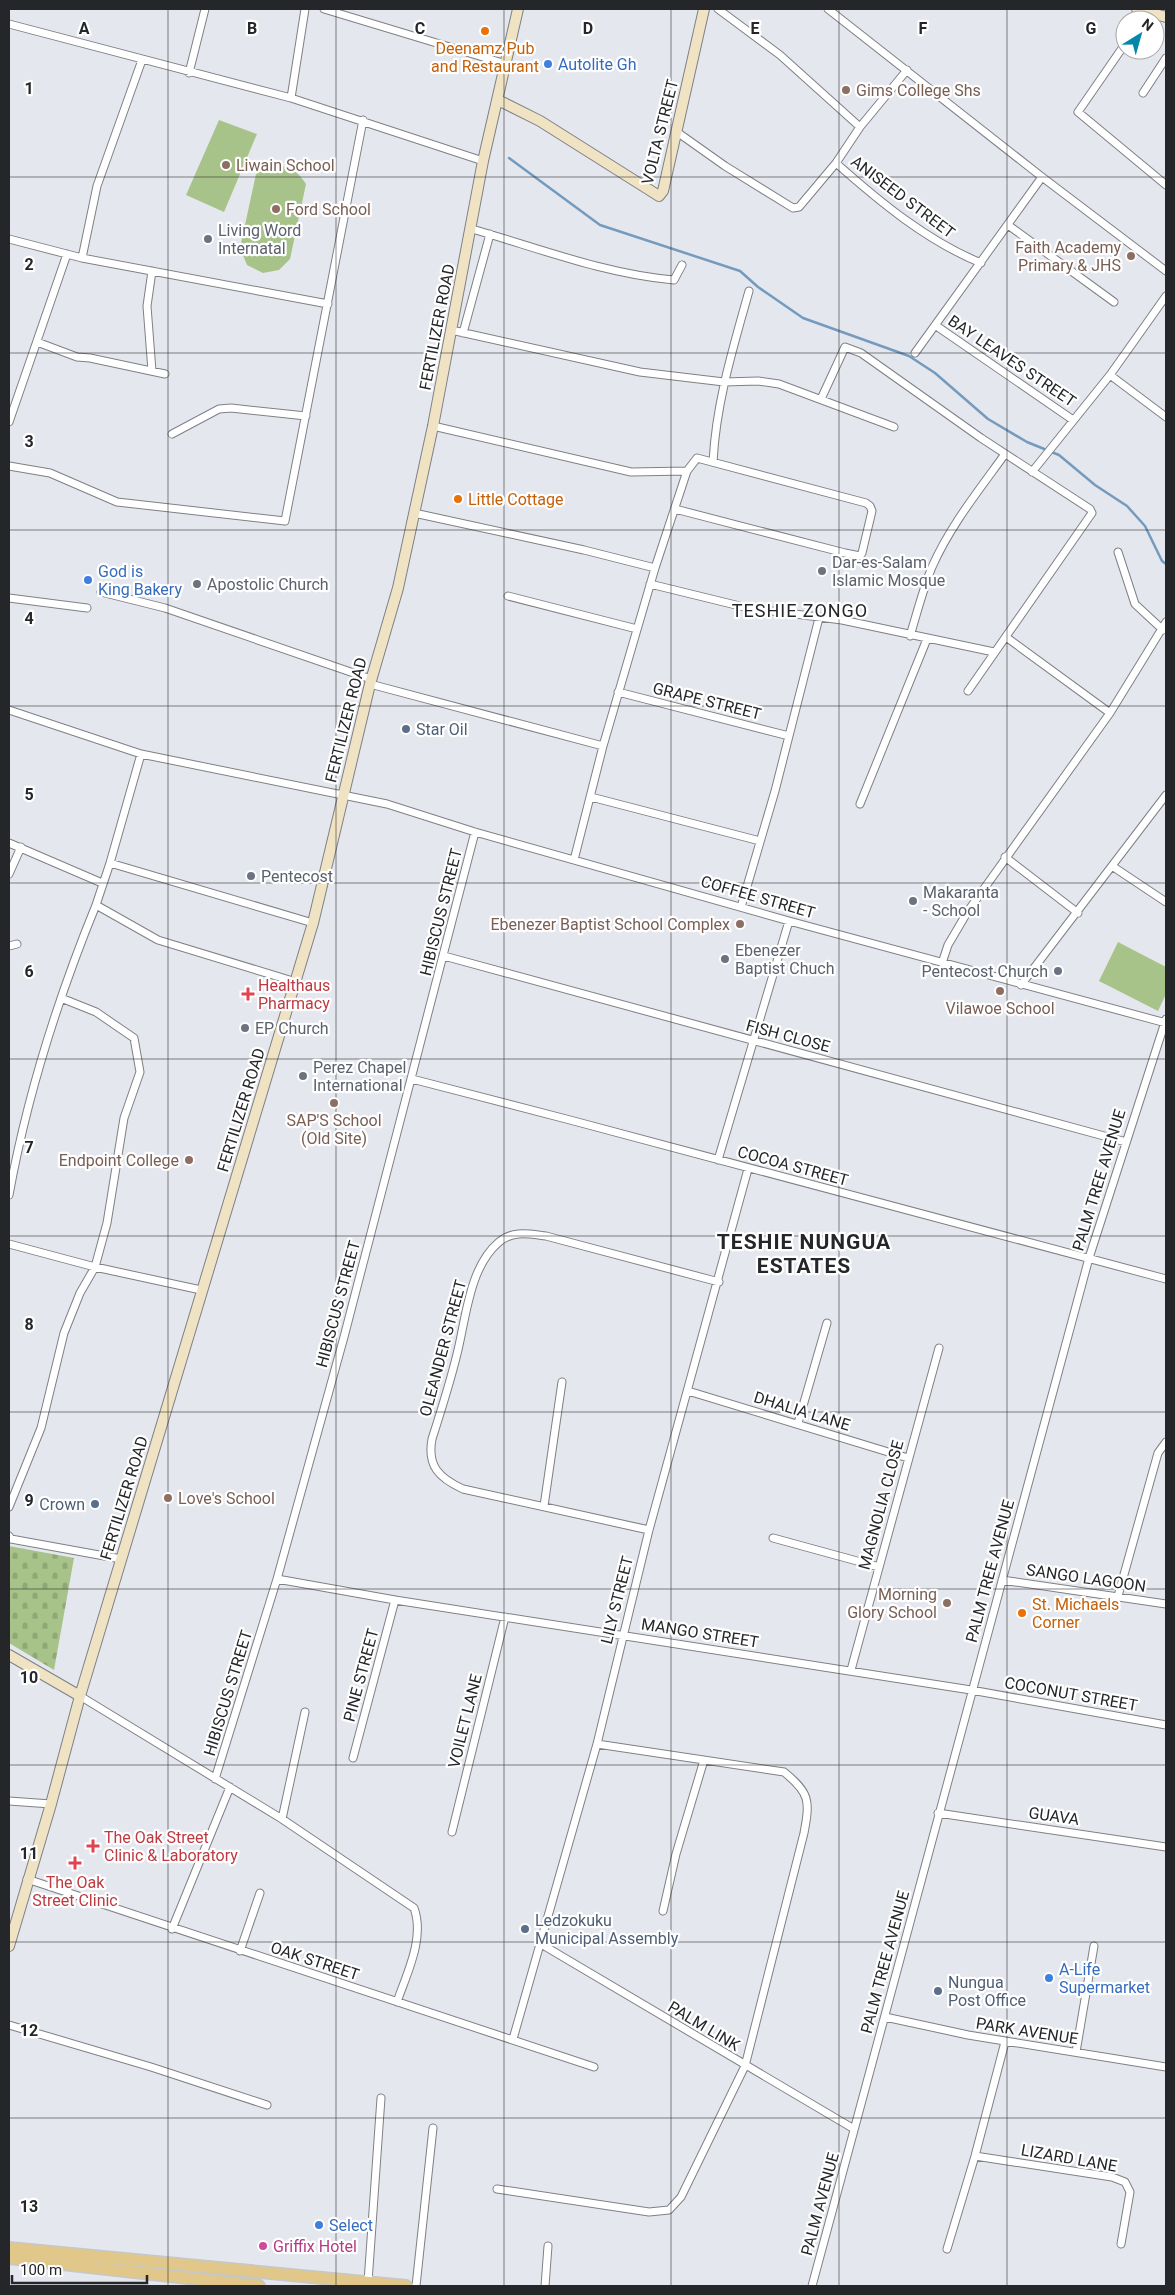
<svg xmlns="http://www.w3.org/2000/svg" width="1175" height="2295" viewBox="0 0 1175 2295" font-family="Roboto,sans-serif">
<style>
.cemetery{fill:url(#cemetery-stones)}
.park{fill:#a8c389}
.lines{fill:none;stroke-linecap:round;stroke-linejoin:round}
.stream{stroke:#749bbe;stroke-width:2.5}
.street-casing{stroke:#7e8086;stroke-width:9}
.secondary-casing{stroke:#7e8086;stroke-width:12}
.primary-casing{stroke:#c6c7c7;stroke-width:14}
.street{stroke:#fff;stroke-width:7}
.secondary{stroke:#f0e3c4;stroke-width:10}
.primary{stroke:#e1c789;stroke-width:11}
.grid{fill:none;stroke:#252629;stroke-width:1;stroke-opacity:0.55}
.food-dot{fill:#e8710a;stroke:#fff;stroke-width:2}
.shop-dot{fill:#3f7fe0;stroke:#fff;stroke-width:2}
.education-dot{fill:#8d6e63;stroke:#fff;stroke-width:2}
.worship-dot{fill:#6b7280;stroke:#fff;stroke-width:2}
.service-dot{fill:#5c6f8a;stroke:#fff;stroke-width:2}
.health-dot{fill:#e0444e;stroke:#fff;stroke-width:2}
.hotel-dot{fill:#d1479c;stroke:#fff;stroke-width:2}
.labels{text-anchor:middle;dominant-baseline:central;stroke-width:4.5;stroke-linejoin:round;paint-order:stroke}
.food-label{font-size:16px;fill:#c56008;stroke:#fff;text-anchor:start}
.shop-label{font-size:16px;fill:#366cbe;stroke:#fff;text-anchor:start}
.education-label{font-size:16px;fill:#785e54;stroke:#fff;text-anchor:start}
.street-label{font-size:16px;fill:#252629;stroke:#fff}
.worship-label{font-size:16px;fill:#5b616d;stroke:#fff;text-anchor:start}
.service-label{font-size:16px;fill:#4e5e75;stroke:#fff;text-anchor:start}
.health-label{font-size:16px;fill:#be3a42;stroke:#fff;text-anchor:start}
.hotel-label{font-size:16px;fill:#b23c85;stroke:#fff;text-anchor:start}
.neighbourhood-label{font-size:18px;letter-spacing:1px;fill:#252629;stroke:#fff}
.district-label{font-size:21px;font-weight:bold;letter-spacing:1px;fill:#252629;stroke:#fff}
.grid-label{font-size:16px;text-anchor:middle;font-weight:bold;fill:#252629;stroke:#fff;stroke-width:4.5;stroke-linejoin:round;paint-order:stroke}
</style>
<defs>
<pattern id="cemetery-stones" width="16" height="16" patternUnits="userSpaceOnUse" patternTransform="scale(1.25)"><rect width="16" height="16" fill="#a8c389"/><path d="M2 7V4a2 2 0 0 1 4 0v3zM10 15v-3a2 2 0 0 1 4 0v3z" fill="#90a776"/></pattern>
</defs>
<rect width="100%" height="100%" fill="#e5e7ee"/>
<path class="cemetery" d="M9 1546 74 1558 54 1670 9 1643Z"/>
<path class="park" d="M219 120 257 134 224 212 186 195Z
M272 165C288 165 298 171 306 184L290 259 279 270 263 273 247 265 240 248 256 174Z
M1118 942 1166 967V994L1158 1011 1099 981Z"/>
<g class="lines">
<path class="stream" d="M509 158 600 225 740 271 758 287 803 318 909 356 935 373 988 419 1027 442 1059 455 1095 485 1127 506 1145 526 1162 561 1166 564"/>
<defs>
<path id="street" d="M324 9 506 64
M718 9 780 55 860 127
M828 9 1042 177 1166 271
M9 24 291 98 483 161
M1125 44 1078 112 1166 185
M189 73 205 9
M1143 93 1166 58
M291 98 305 9
M677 132 725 166 793 208 799 207 836 163 860 127 907 70
M836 163C880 202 927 241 981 263
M1008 225 1114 302
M472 229C538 248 605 274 674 280L682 265
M9 239 82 258 328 304
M82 258 97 186 142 60
M935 325 1073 420
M451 330 640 372 724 382 758 381 779 384 894 427
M463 333 490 234
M37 342 77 357 90 358 165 374
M915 353 1042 177
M152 371 147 306 152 271
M1110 375 1166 417
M821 399 845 347 861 353 981 438 1090 509 1092 513 968 691
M9 422 67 254
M433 426 631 472 687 471 655 568
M172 434 219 409 231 408 306 416
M713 462C716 403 733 348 749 291
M9 466 50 473 117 502 285 521 363 120
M1032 472 1110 375 1166 296
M675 509 845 553 860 556 862 553 872 511 870 506 866 503 697 458 687 471
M414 513 584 550 655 568 603 746
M1118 552 1135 604 1163 630
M650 584 748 608 842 620 994 652
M101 592 165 608 371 679
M508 596 637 629
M9 598 87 608
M910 636C917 613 923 589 932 567 950 526 979 490 1005 454
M1006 637 1110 713
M370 684 603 746 574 860
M618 692 789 736
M9 710 141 754 387 804 475 832 789 921 1166 1023
M141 754 110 863 313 923
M591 797 760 841
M860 804 927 639
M9 843 102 883
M1005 857 1078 913
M110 863 96 905 158 940 296 982
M1112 866 1166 902
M9 874 21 847
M741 907 775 791 819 618
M9 946 17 944
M444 956 1126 1142
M942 963 948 945 968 911 1110 713 1166 622
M1021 985 1166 795
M412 1079 570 1120 1166 1279
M718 1160 789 921
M9 1195C27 1096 58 998 96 905
M9 1244 95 1267 201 1290
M688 1391 908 1458
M798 1423 827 1323
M544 1506 562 1382
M9 1507 41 1428 64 1333 80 1293 95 1267 107 1223 124 1118 140 1072 134 1038 96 1012 61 998
M649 1530 463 1489C439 1478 427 1466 432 1439 441 1411 450 1383 457 1354 466 1319 469 1267 499 1242 513 1230 529 1234 546 1236L719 1282
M9 1536 11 1539 121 1559
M773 1538 879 1567
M277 1579 395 1600 971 1690 1166 1725
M1002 1580 1166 1604
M1118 1596 1158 1453 1166 1442
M851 1670 939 1348
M80 1696 282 1819 414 1908C425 1938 407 1973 397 2002
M353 1758 395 1600
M215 1779 277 1579 344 1337 475 832
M9 1801 51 1804
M938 1813 1166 1847
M282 1819 305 1712
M452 1832 505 1617
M27 1879 594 2067
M663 1911 676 1854 704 1760
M172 1929 230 1787
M541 1944 854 2129
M240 1951 260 1893
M885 2017 968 2035 1166 2067
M9 2025 151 2067 267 2105
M513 2039 597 1744 649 1530 748 1169
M1076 2052 1094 1946
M975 2156 1112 2177 1125 2182 1130 2192 1121 2244
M497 2189 649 2212 669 2210 681 2197 745 2066 804 1833C810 1801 810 1793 784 1772L597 1744
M947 2249 975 2156 1005 2042
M368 2282 381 2098
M416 2286 433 2128
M545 2286 548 2246
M812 2286 1089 1258 1166 1019"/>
<path id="secondary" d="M1137 9 1166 17
M498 100 540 121 659 196 663 191 704 9
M9 1655 80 1696
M9 1946 51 1804 80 1696 313 923 370 684 398 588 433 426 483 161 518 9"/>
<path id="primary" d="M9 2248 406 2286
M9 2258 259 2286"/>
</defs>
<use href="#street" class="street-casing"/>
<use href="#secondary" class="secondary-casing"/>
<use href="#primary" class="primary-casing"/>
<use href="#street" class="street"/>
<use href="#secondary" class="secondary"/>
<use href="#primary" class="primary"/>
</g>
<path class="grid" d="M168 9V2286M336 9V2286M504 9V2286M671 9V2286M839 9V2286M1007 9V2286M9 177H1166M9 353H1166M9 530H1166M9 706H1166M9 883H1166M9 1059H1166M9 1236H1166M9 1412H1166M9 1589H1166M9 1765H1166M9 1942H1166M9 2118H1166"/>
<g class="food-dot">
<circle cx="485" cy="31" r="5"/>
<circle cx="458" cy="499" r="5"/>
<circle cx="1022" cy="1613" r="5"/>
</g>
<g class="shop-dot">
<circle cx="548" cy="64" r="5"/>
<circle cx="88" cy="580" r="5"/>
<circle cx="1049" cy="1978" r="5"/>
<circle cx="319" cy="2225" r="5"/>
</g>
<g class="education-dot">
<circle cx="846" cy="90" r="5"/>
<circle cx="226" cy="165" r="5"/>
<circle cx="276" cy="209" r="5"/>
<circle cx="1131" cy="256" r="5"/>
<circle cx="740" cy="924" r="5"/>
<circle cx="1000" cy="991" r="5"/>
<circle cx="334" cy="1103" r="5"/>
<circle cx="189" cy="1160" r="5"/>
<circle cx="168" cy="1498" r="5"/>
<circle cx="947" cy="1603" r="5"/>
</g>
<g class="worship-dot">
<circle cx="208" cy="239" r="5"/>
<circle cx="822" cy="571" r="5"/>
<circle cx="197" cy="584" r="5"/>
<circle cx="251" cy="876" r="5"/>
<circle cx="913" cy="901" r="5"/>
<circle cx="725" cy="959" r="5"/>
<circle cx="1058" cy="971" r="5"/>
<circle cx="245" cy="1028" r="5"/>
<circle cx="303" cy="1076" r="5"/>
</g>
<g class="service-dot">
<circle cx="406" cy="729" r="5"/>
<circle cx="95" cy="1504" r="5"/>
<circle cx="525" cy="1929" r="5"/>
<circle cx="938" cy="1991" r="5"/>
</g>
<g class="health-dot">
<path d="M245.5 986.5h5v5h5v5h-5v5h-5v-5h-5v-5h5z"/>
<path d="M90.5 1838.5h5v5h5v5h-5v5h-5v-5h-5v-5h5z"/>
<path d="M72.5 1855.5h5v5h5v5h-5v5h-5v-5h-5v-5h5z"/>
</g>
<circle class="hotel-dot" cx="263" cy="2246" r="5"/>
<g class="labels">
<g class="food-label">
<text x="485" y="48" text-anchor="middle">Deenamz Pub<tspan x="485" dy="18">and Restaurant</tspan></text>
<text x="468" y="499">Little Cottage</text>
<text x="1032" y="1604">St. Michaels<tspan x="1032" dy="18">Corner</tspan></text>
</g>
<g class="shop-label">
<text x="558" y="64">Autolite Gh</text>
<text x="98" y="571">God is<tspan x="98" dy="18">King Bakery</tspan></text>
<text x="1059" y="1969">A-Life<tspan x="1059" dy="18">Supermarket</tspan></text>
<text x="329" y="2225">Select</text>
</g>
<g class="education-label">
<text x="856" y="90">Gims College Shs</text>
<text x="236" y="165">Liwain School</text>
<text x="286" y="209">Ford School</text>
<text x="1121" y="247" text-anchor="end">Faith Academy<tspan x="1121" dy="18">Primary &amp; JHS</tspan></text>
<text x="730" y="924" text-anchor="end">Ebenezer Baptist School Complex</text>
<text x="1000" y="1008" text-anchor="middle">Vilawoe School</text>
<text x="334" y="1120" text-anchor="middle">SAP'S School<tspan x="334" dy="18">(Old Site)</tspan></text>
<text x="179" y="1160" text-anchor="end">Endpoint College</text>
<text x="178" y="1498">Love's School</text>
<text x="937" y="1594" text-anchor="end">Morning<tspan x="937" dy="18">Glory School</tspan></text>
</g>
<g class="street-label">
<text transform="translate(660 132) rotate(-76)">VOLTA STREET</text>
<text transform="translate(903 197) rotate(37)">ANISEED STREET</text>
<text transform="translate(437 327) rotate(-79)">FERTILIZER ROAD</text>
<text transform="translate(1012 361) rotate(34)">BAY LEAVES STREET</text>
<text transform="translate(707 701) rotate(14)">GRAPE STREET</text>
<text transform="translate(346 720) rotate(-76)">FERTILIZER ROAD</text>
<text transform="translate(758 897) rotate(16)">COFFEE STREET</text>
<text transform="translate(441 912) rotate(-76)">HIBISCUS STREET</text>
<text transform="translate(788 1036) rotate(15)">FISH CLOSE</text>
<text transform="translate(241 1110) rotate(-73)">FERTILIZER ROAD</text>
<text transform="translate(793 1166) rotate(15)">COCOA STREET</text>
<text transform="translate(1099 1180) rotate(-73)">PALM TREE AVENUE</text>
<text transform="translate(338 1304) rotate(-75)">HIBISCUS STREET</text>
<text transform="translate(443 1348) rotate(-75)">OLEANDER STREET</text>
<text transform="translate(802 1411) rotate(17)">DHALIA LANE</text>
<text transform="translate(124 1498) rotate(-73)">FERTILIZER ROAD</text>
<text transform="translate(881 1505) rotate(-75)">MAGNOLIA CLOSE</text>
<text transform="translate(990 1571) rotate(-75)">PALM TREE AVENUE</text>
<text transform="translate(1086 1578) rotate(8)">SANGO LAGOON</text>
<text transform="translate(617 1600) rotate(-76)">LILY STREET</text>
<text transform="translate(700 1633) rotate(9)">MANGO STREET</text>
<text transform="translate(361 1675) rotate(-75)">PINE STREET</text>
<text transform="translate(228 1693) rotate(-73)">HIBISCUS STREET</text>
<text transform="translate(1071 1694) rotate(10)">COCONUT STREET</text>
<text transform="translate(465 1721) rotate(-76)">VOILET LANE</text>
<text transform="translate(1054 1816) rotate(8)">GUAVA</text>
<text transform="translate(315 1961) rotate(18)">OAK STREET</text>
<text transform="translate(885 1962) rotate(-75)">PALM TREE AVENUE</text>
<text transform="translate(704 2026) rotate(31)">PALM LINK</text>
<text transform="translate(1027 2031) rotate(9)">PARK AVENUE</text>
<text transform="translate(1069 2158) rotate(10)">LIZARD LANE</text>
<text transform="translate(820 2204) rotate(-75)">PALM AVENUE</text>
</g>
<g class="worship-label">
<text x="218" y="230">Living Word<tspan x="218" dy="18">Internatal</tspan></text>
<text x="832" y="562">Dar-es-Salam<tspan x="832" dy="18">Islamic Mosque</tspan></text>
<text x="207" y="584">Apostolic Church</text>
<text x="261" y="876">Pentecost</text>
<text x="923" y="892">Makaranta<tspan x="923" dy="18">- School</tspan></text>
<text x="735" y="950">Ebenezer<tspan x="735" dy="18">Baptist Chuch</tspan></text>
<text x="1048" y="971" text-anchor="end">Pentecost Church</text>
<text x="255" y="1028">EP Church</text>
<text x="313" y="1067">Perez Chapel<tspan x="313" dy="18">International</tspan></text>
</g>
<g class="service-label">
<text x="416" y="729">Star Oil</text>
<text x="85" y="1504" text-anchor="end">Crown</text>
<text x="535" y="1920">Ledzokuku<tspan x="535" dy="18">Municipal Assembly</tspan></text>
<text x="948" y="1982">Nungua<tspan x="948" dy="18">Post Office</tspan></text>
</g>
<g class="health-label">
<text x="258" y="985">Healthaus<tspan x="258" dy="18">Pharmacy</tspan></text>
<text x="104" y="1837">The Oak Street<tspan x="104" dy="18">Clinic &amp; Laboratory</tspan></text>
<text x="75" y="1882" text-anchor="middle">The Oak<tspan x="75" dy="18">Street Clinic</tspan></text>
</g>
<g class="hotel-label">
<text x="273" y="2246">Griffix Hotel</text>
</g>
<g class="neighbourhood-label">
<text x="800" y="610">TESHIE ZONGO</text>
</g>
<g class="district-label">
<text x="804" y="1242">TESHIE NUNGUA<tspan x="804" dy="24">ESTATES</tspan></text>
</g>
</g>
<g class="grid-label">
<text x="84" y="34">A</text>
<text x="252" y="34">B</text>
<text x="420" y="34">C</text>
<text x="588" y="34">D</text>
<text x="755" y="34">E</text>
<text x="923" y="34">F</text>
<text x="1091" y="34">G</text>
<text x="29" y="94">1</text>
<text x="29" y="270">2</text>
<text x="29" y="447">3</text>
<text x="29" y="624">4</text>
<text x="29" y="800">5</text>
<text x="29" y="977">6</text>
<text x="29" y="1153">7</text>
<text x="29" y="1330">8</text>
<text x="29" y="1506">9</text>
<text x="29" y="1683">10</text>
<text x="29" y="1859">11</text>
<text x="29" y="2036">12</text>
<text x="29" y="2212">13</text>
</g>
<rect width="1175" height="2295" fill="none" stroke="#252629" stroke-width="20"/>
<g transform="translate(1140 35) rotate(37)"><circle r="24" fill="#ffffff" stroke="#a8a8a9"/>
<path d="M0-4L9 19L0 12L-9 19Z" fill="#0388a9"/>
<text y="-8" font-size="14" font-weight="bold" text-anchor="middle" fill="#252629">N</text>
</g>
<path d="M12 2275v8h135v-8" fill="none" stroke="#252629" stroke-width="2.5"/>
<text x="20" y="2275" font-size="15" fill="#252629" stroke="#ffffff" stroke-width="4" paint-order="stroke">100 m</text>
</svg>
